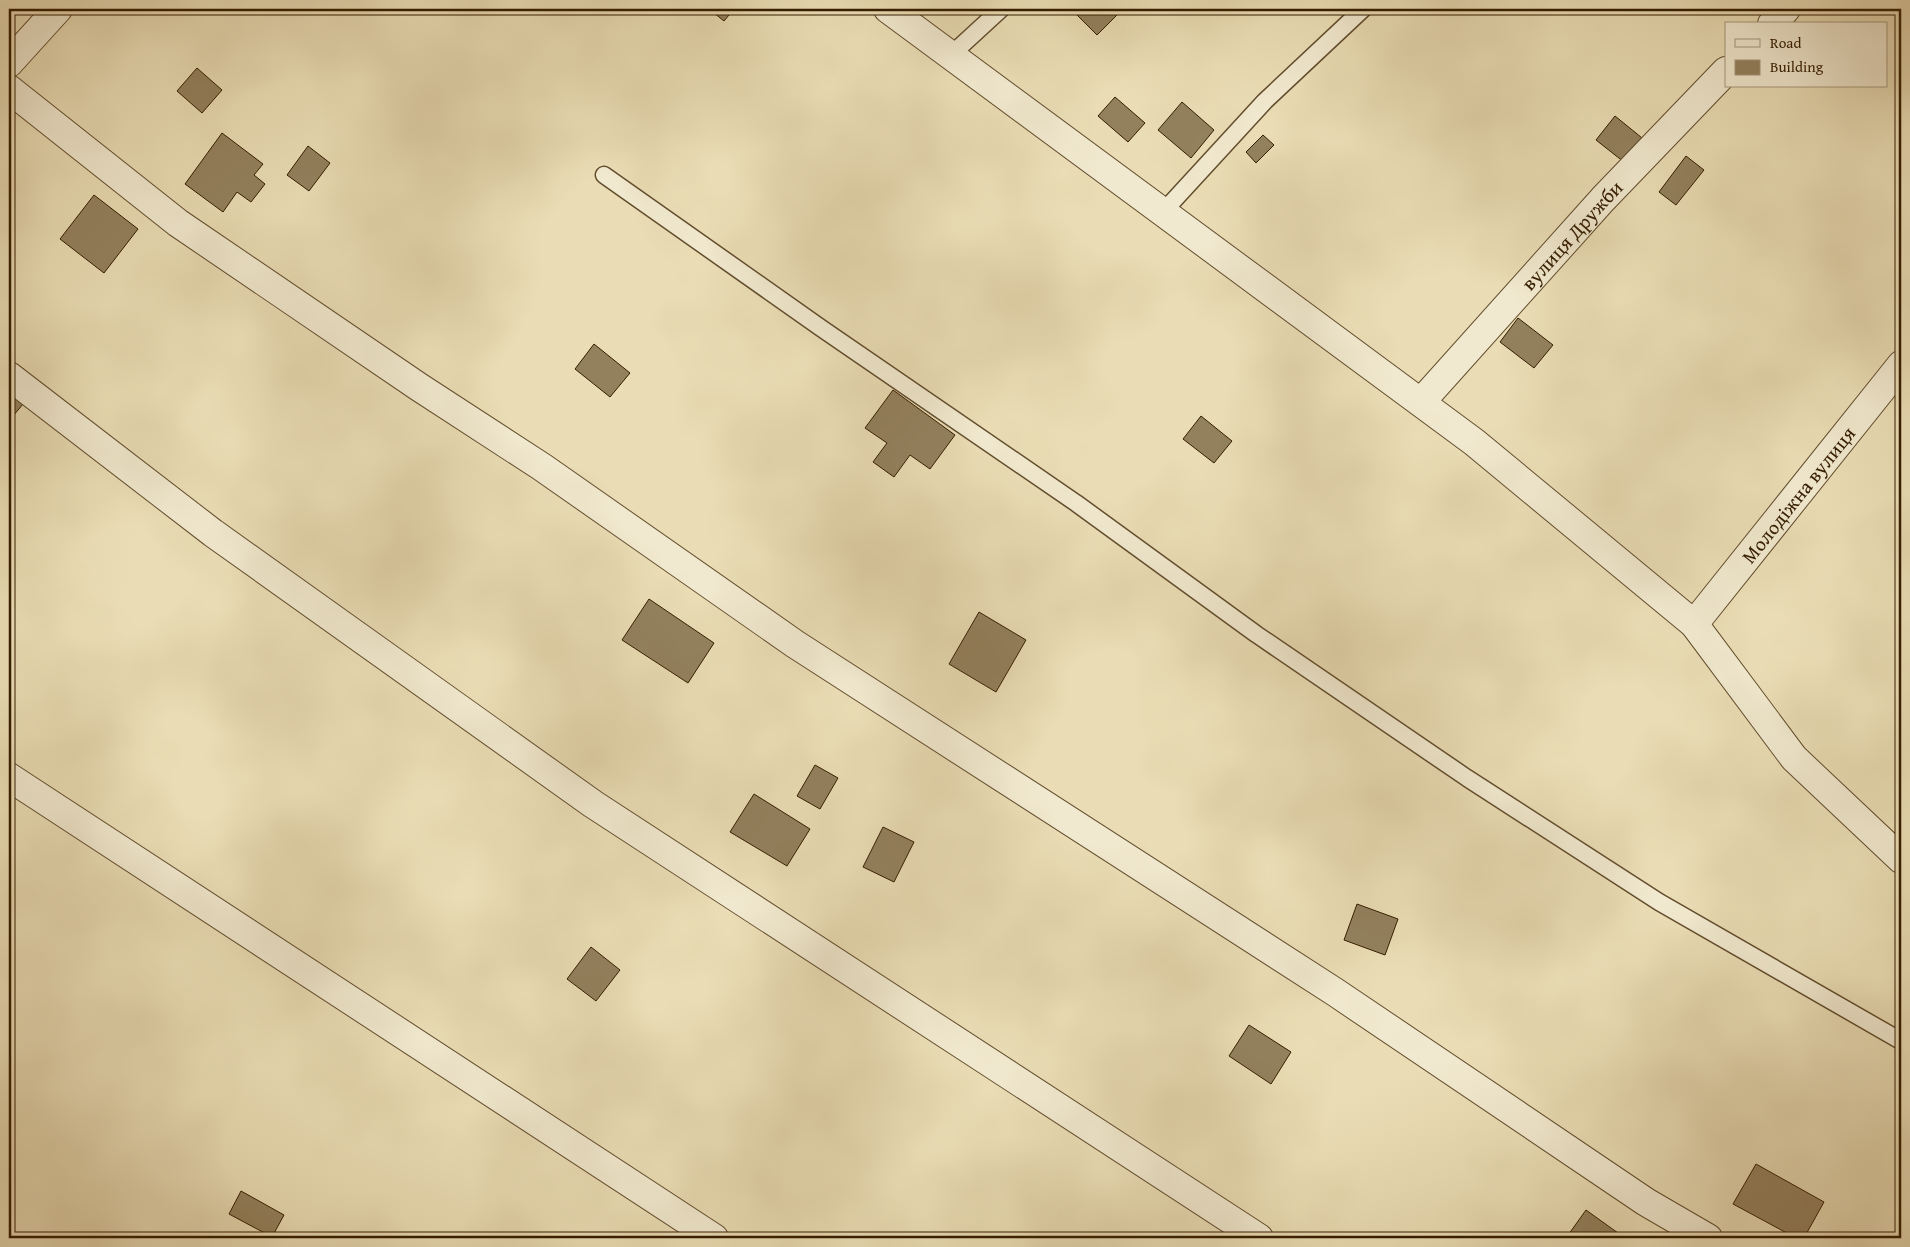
<svg xmlns="http://www.w3.org/2000/svg" width="1910" height="1247" viewBox="0 0 1910 1247" font-family="'Gentium Book Plus',serif">
<style>
.building{fill:#93815e;stroke:#341d00}
.lines{fill:none;stroke-linecap:round;stroke-linejoin:round}
.lane-casing{stroke:#624d2d;stroke-width:19}
.street-casing{stroke:#624d2d;stroke-width:30}
.lane{stroke:#f1e9cf;stroke-width:16}
.street{stroke:#f1e9cf;stroke-width:28}
.labels{text-anchor:middle;dominant-baseline:central;stroke-width:5;stroke-linejoin:round;paint-order:stroke}
.street-label{font-size:20px;fill:#341d00;stroke:#f1e9cf}
</style>
<rect width="100%" height="100%" fill="#eaddb5"/>
<filter id="stains"><feTurbulence type="fractalNoise" baseFrequency=".004" numOctaves="4"/><feColorMatrix values="0 0 0 0 .2 0 0 0 0 .09 0 0 0 0 .02 0 0 0 .5 -.17"/></filter>
<radialGradient id="worn" r=".72"><stop offset=".6" stop-color="#630" stop-opacity="0"/><stop offset="1" stop-color="#630" stop-opacity=".3"/></radialGradient>
<path class="building" d="M709 9H734L724 21Z
M1071 9H1123L1097 35Z
M197 68 222 90 202 113 177 91Z
M1115 97 1145 123 1128 142 1098 116Z
M1182 102 1214 130 1191 158 1158 130Z
M1615 116 1647 142 1629 166 1596 140Z
M222 133 263 164 254 175 265 184 251 202 237 192 223 212 185 184Z
M1263 135 1274 145 1256 163 1246 152Z
M308 146 330 163 309 191 287 175Z
M1686 156 1704 170 1676 205 1659 192Z
M94 195 138 229 104 273 60 239Z
M1518 318 1553 345 1534 368 1500 342Z
M594 344 630 373 610 397 575 369Z
M9 381 29 397 13 416 9 413Z
M893 390 955 435 930 469 910 455 894 477 873 462 887 443 865 428Z
M1201 416 1232 441 1214 463 1183 439Z
M649 599 714 643 688 683 622 640Z
M979 612 1026 640 996 692 949 664Z
M815 765 838 778 820 809 797 796Z
M754 794 810 829 787 866 730 832Z
M883 827 914 842 894 882 863 867Z
M1357 904 1398 919 1385 955 1344 940Z
M591 947 620 970 596 1001 567 979Z
M1249 1025 1291 1052 1271 1084 1229 1056Z
M1756 1164 1824 1202 1804 1238H1796L1733 1204Z
M241 1191 284 1215 272 1237 229 1214Z
M1586 1210 1625 1238H1566Z"/>
<g class="lines">
<defs>
<path id="lane" d="M951 55 1001 9
M604 175 821 328 1076 503 1256 634 1467 778 1659 902 1901 1041
M1163 212 1265 101 1363 9"/>
<g id="street">
<path d="M888 9 1474 442 1694 624 1794 758 1901 859"/>
<path d="M1772 24 1786 9"/>
<path d="M9 63 58 9"/>
<path d="M9 89 178 223 419 387 542 467 795 644 1335 992 1646 1202 1708 1238"/>
<path d="M9 376 213 533 593 804 1259 1238"/>
<path id="s1" d="M1421 402 1603 199 1726 71"/>
<path id="s2" d="M1694 624 1901 365"/>
<path d="M9 777 714 1238"/>
</g>
</defs>
<use href="#lane" class="lane-casing"/>
<use href="#street" class="street-casing"/>
<use href="#lane" class="lane"/>
<use href="#street" class="street"/>
</g>
<g class="labels">
<g class="street-label">
<text stroke="none"><textPath href="#s1" startOffset="225">вулиця Дружби</textPath></text>
<text stroke="none"><textPath href="#s2" startOffset="166">Молодіжна вулиця</textPath></text>
</g>
</g>
<rect width="1910" height="1247" fill="none" stroke="#eaddb5" stroke-width="30"/>
<rect x="10" y="10" width="1890" height="1227" fill="none" stroke="#341d00" stroke-width="2.5"/>
<rect x="15" y="15" width="1880" height="1217" fill="none" stroke="#341d00"/>
<rect x="1725" y="22" width="162" height="65" fill="#f1e9cf" stroke="#a5977c"/>
<rect x="1735" y="39" width="25" height="8" fill="#f1e9cf" stroke="#a5977c"/>
<text x="1770" y="48" font-size="15" fill="#341d00">Road</text>
<rect x="1735" y="60" width="25" height="15" fill="#93815e" stroke="#a5977c"/>
<text x="1770" y="72" font-size="15" fill="#341d00">Building</text>
<rect width="100%" height="100%" filter="url(#stains)"/>
<rect width="100%" height="100%" fill="url(#worn)"/>
</svg>
